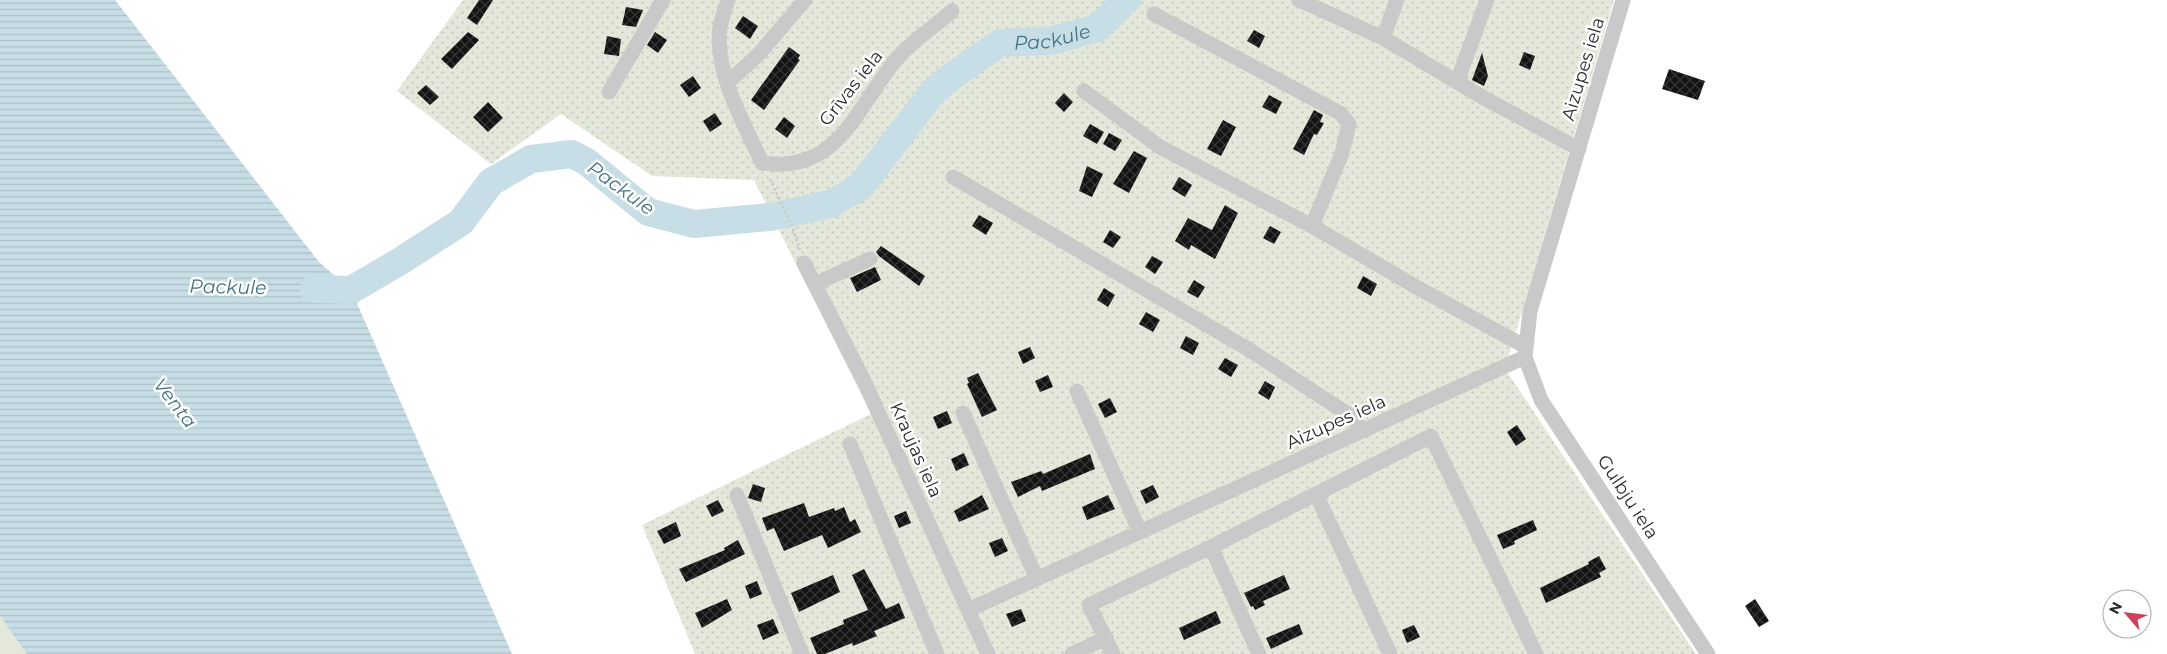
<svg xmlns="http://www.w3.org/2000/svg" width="2167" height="654" viewBox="0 0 2167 654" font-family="Montserrat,sans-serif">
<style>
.grass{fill:#e3e8da}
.garden{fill:url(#garden-dots)}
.water{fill:url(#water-rules)}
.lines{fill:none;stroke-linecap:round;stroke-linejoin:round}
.river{stroke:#c8dee6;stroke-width:28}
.building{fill:url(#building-cross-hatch)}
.path{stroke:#c9c9c9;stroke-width:2.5;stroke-dasharray:2.5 2.5;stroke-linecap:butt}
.minor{stroke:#c9c9c9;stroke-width:15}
.labels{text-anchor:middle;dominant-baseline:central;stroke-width:5;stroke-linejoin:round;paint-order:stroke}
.street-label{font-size:18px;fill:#2c2c2c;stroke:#fff}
.water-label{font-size:19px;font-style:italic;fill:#437284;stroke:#fff}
</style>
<defs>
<pattern id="garden-dots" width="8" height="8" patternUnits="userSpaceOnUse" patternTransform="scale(1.25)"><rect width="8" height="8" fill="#e3e8da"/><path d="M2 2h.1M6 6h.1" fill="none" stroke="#c3c7bb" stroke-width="1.8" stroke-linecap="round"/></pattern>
<pattern id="water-rules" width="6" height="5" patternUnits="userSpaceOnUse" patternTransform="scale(1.25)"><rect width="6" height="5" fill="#c8dee6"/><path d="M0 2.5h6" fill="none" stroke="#acbfc5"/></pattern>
<pattern id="building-cross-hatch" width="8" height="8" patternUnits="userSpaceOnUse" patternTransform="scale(1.25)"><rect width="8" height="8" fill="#131313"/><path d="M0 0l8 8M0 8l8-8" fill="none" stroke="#363636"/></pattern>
</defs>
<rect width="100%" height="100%" fill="#fff"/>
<path class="grass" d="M0 604 32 654H0Z"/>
<path class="garden" d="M463 0H1614L1505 369 1696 654H695L642 525 871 414 754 180 652 176 561 114 491 164 397 91Z"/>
<path class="water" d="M0 0H115L319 262 351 290 512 654H27L0 616Z"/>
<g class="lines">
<path class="river" id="s1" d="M314 289 351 290 399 262 461 222 491 182 531 159 572 154 587 162 648 212 694 224 770 217 831 204 861 186 932 93 955 74 1000 43 1050 41 1097 28 1127 0"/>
</g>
<path class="building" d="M479 0H493L477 25 467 18Z
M626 7 643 10 636 27 622 25Z
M743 16 758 26 750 39 735 28Z
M1254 30 1265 36 1259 48 1247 41Z
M468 32 479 40 452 69 441 59Z
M655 32 667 40 658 53 647 45Z
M607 36 621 39 619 56 604 54Z
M789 47 800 55 798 59 800 60 764 110 751 100Z
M1524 52 1535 56 1530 70 1519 65Z
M1482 53 1488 76 1484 86 1472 80Z
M1669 69 1705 81 1698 100 1662 89Z
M693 76 701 88 689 97 680 85Z
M426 85 439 97 430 105 417 93Z
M1064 93 1073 102 1064 112 1055 103Z
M1269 95 1282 102 1276 114 1262 107Z
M488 102 503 118 488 132 473 117Z
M1314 110 1323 115 1320 122 1324 123 1317 135 1314 134 1304 155 1293 149Z
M715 113 722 124 710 132 703 121Z
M784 117 795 126 787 138 775 129Z
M1223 120 1236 127 1221 156 1207 149Z
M1090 124 1104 132 1097 144 1083 136Z
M1109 133 1122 140 1115 151 1103 144Z
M1134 151 1147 158 1129 193 1113 184Z
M1087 166 1103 174 1092 197 1079 191Z
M1179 177 1192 185 1185 197 1172 189Z
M1225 205 1238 213 1215 259 1191 245 1189 250 1175 241 1188 218 1212 230Z
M979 215 993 223 986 235 972 226Z
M1270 226 1281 232 1274 244 1263 238Z
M1110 230 1121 237 1113 248 1103 242Z
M881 246 925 276 919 286 879 256 876 252Z
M1152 256 1163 262 1155 274 1145 267Z
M875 267 881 280 857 292 850 278Z
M1363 276 1377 284 1371 296 1357 288Z
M1194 280 1205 287 1198 298 1187 292Z
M1104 288 1115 295 1108 307 1097 300Z
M1146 312 1160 320 1153 332 1139 324Z
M1186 336 1199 343 1193 355 1180 348Z
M1030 347 1035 358 1023 364 1018 352Z
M1225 358 1238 365 1231 377 1218 369Z
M978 373 997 410 982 417 967 384 969 383 967 378Z
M1048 375 1053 387 1040 392 1035 381Z
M1265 381 1275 387 1269 400 1258 393Z
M1110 398 1117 412 1105 418 1098 404Z
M947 411 952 423 938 429 933 417Z
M1517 425 1526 439 1516 446 1507 432Z
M964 453 969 465 956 471 951 459Z
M1090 454 1095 469 1042 491 1040 486 1018 497 1011 482 1041 471 1043 474Z
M753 484 765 488 761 502 748 498Z
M1153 485 1159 497 1146 504 1140 491Z
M982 495 989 509 959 522 954 511Z
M1108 495 1115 509 1087 520 1082 507Z
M718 500 724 511 712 517 706 506Z
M804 503 809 517 834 508 835 511 844 507 850 522 855 519 861 532 828 548 822 535 784 551 774 528 767 531 762 518Z
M906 511 911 523 899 528 894 516Z
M1533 520 1537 530 1514 541 1515 544 1503 549 1497 535Z
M676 522 681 536 664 544 657 531Z
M1002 538 1008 551 995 557 989 543Z
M738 540 745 554 686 582 679 569 725 550 724 548Z
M1599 556 1606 569 1599 573 1601 577 1546 603 1540 588 1589 564 1588 562Z
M864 569 886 609 899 603 905 618 874 631 877 636 853 646 852 643 825 654H817L810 638 844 624 843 620 868 610 852 575Z
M833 575 840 592 799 612 791 593Z
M1284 575 1290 589 1263 601 1265 605 1255 610 1253 606 1251 607 1244 593Z
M757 581 762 594 750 599 745 586Z
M727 599 732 610 702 628 695 613Z
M1755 599 1769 621 1759 627 1745 606Z
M1021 609 1026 621 1012 627 1006 614Z
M1216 611 1221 623 1184 640 1179 628Z
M773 619 779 633 763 640 757 625Z
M1299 624 1303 634 1271 649 1266 638Z
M1414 625 1420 637 1407 643 1402 630Z"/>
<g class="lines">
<path class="path" d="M770 179 792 226 800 250"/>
<path class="minor" d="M728 0C725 9 722 18 720 27 714 74 744 122 762 163 843 175 858 100 902 53 917 38 936 25 952 11
M1299 0 1383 38 1484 98 1579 149
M1623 0 1530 311 1525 357 1541 400 1708 654
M1154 14 1340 113 1349 124 1342 153 1312 226
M1383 38 1397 0
M1457 82 1487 0
M727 83 758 55 805 0
M1084 91 1160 147 1312 226 1418 288 1526 347
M609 92 663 0
M953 177 1248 349 1351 416 1363 431
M804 263 865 383 988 654
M815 284 870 259
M1077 391 1140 532
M963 413 1037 579
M850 444 937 654
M1316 494 1390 654
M737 495 802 654
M1211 547 1431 436 1536 654
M968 610 1525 357
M1072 654 1106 638
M1113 654 1089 605 1211 547 1259 654"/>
</g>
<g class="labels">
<g class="street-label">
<text transform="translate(1583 69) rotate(-73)">Aizupes iela</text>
<text transform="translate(851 88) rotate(-52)">Grīvas iela</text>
<text transform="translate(1336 422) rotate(-24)">Aizupes iela</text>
<text transform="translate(916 450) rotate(66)">Kraujas iela</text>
<text transform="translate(1628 497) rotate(57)">Gulbju iela</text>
</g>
<g class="water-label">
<text stroke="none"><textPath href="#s1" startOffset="875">Packule</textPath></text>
<text transform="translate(621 188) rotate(36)">Packule</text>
<text transform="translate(228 287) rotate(1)">Packule</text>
<text transform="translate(175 403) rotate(52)">Venta</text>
</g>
</g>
<g transform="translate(2127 614) rotate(298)"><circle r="24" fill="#ffffff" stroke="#ababab"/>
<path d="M0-4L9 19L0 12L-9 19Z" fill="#d23f59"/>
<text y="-8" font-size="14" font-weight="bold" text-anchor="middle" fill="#2c2c2c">N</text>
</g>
</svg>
